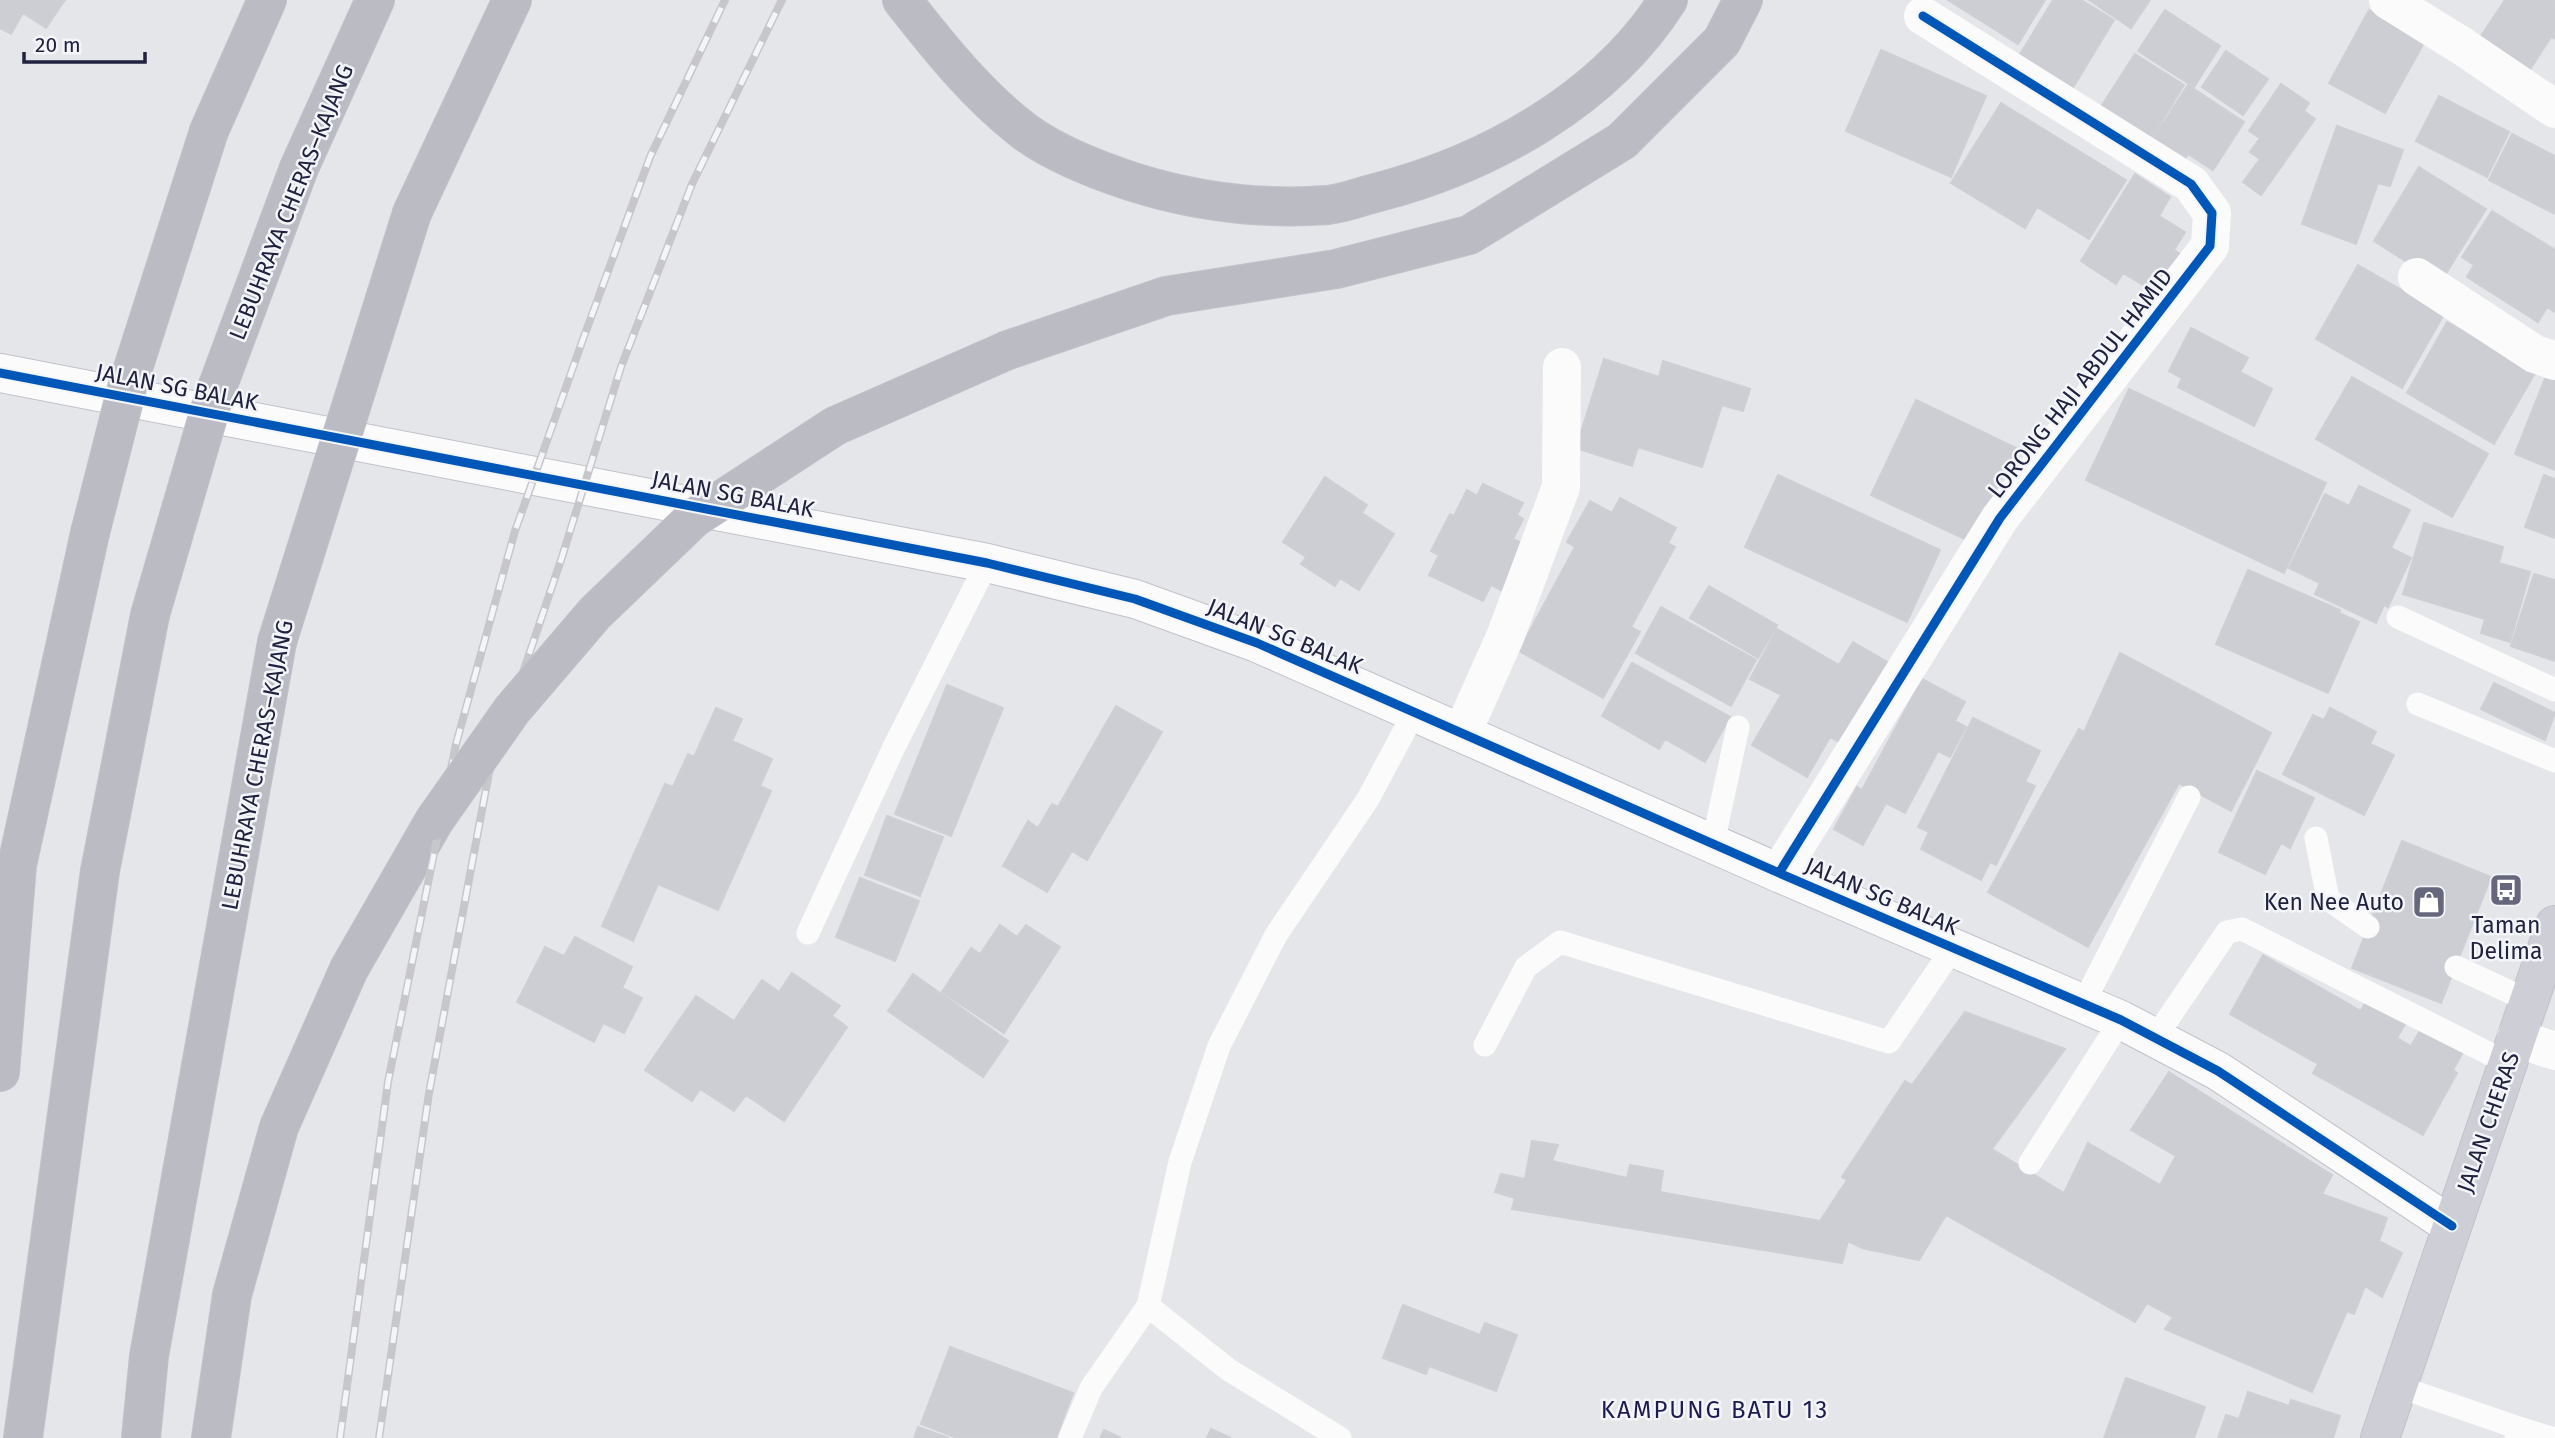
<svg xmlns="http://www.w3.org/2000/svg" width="2555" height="1438" viewBox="0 0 2555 1438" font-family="'Fira Sans',sans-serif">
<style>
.building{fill:#cdced3;stroke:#cecfd4;stroke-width:2}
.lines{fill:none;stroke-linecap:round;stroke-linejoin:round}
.secondary-casing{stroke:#c1c2ca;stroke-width:40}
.primary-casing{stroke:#c1c2ca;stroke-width:40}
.highway-casing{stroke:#c1c2ca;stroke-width:40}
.lane{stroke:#fbfbfc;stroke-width:23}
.street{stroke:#fbfbfc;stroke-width:38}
.secondary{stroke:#fbfbfc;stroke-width:38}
.primary{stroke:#cdced6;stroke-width:38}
.highway{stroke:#babbc3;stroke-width:38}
.rail-casing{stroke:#c7c7cb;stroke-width:8}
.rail{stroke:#f3f5fa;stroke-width:5;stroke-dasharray:16;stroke-linecap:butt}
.highway-bridge-casing{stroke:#c1c2ca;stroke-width:40;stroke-linecap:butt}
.highway-bridge{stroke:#babbc3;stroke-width:38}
.cycleway-casing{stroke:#f3f5fa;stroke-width:13}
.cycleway{stroke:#0057b8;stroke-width:9}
.labels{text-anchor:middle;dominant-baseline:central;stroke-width:5;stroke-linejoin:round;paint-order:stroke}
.street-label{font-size:23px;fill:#212240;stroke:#f3f5fa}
.poi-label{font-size:23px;fill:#212240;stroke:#f3f5fa;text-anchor:end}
.neighbourhood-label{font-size:24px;letter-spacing:2px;fill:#1c1c53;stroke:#f3f5fa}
</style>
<rect width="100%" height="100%" fill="#e5e6ea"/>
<path class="building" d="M0 0H65L46 28 23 13 11 34 0 28Z
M1948 0H2045L2018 44Z
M2053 0H2081L2114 20 2069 94 2016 61Z
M2089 0H2150L2131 28Z
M2505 0H2555V39L2551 37 2527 74 2479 39Z
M2165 10 2220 46 2194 87 2138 51Z
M2369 10 2425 41 2385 113 2329 83Z
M1881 50 1986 96 1951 177 1846 131Z
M2226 51 2268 79 2243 115 2202 87Z
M2135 54 2184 85 2147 145 2097 113Z
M2281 84 2309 103 2304 111 2315 119 2261 195 2243 182 2260 159 2250 152 2260 138 2249 131Z
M2188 85 2244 122 2213 170 2188 154 2179 169 2147 148Z
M2439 96 2509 132 2487 177 2416 141Z
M2001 103 2126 180 2089 239 2037 207 2025 228 1951 183Z
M2337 126 2403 150 2390 186 2378 183 2356 244 2302 224Z
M2512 134 2555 156V214L2489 180Z
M2419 167 2486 209 2440 283 2374 241Z
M2135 174 2170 197 2159 216 2185 232 2174 250 2186 258 2166 290 2154 282 2150 289 2123 273 2116 284 2081 261Z
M2492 211 2555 250V312L2547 307 2538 322 2467 277 2474 265 2462 257Z
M2358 265 2444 314 2402 388 2316 339Z
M2447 322 2535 373 2494 444 2407 393Z
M2191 328 2248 358 2240 372 2272 389 2254 426 2178 387 2182 378 2169 371Z
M1604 359 1659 377 1663 361 1750 389 1743 411 1722 405 1702 467 1638 447 1632 466 1576 448Z
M2546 376 2555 380V470L2515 454Z
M2352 377 2488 454 2452 517 2316 439Z
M2129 389 2326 483 2284 573 2086 480Z
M1916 400 2016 448 1971 542 1871 495Z
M1778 475 1940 550 1907 622 1745 547Z
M2544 475 2555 479V538L2525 527Z
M1325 477 1367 505 1362 513 1394 534 1359 590 1340 578 1335 586 1301 564 1306 557 1283 542Z
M1483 484 1523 503 1517 515 1523 519 1513 539 1530 547 1507 593 1491 585 1483 601 1429 575 1439 555 1431 551 1450 514 1454 516 1467 490 1477 496Z
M2359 486 2410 510 2391 548 2411 558 2388 607 2384 605 2376 623 2315 594 2320 583 2289 568 2325 494 2349 506Z
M1620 498 1676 528 1668 543 1675 547 1631 627 1640 632 1603 698 1519 651 1575 547 1567 542 1590 501 1612 513Z
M2424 523 2503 547 2499 563 2530 572 2510 642 2481 633 2485 619 2403 594Z
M2248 570 2340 610 2339 613 2359 622 2328 693 2216 644Z
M2534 574 2555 580V661L2511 646Z
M1709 586 1777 625 1758 658 1690 618Z
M1661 607 1756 660 1731 706 1636 653Z
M1777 629 1839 665 1853 642 1896 667 1850 748 1830 737 1807 777 1752 745 1781 695 1750 679Z
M2120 653 2271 733 2231 811 2179 783 2088 947 1988 892 2079 729 2084 732Z
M1632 663 1730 717 1705 762 1665 739 1659 749 1602 716Z
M1922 679 1965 702 1955 721 1966 727 1950 757 1938 751 1905 813 1886 803 1863 845 1834 829 1857 787 1862 790Z
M2494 683 2555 713 2545 740 2481 709Z
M947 685 1003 708 951 836 895 814Z
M1116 706 1162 732 1087 860 1072 851 1047 892 1003 866 1028 821 1038 828 1052 804 1058 807Z
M716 708 742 719 732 741 772 759 760 786 771 791 718 910 658 884 633 941 602 926 665 784 673 787 688 754 694 757Z
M2330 708 2376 732 2370 744 2394 755 2364 815 2283 774 2313 715 2324 720Z
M1973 718 2040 751 2025 782 2035 786 1996 865 1990 862 1981 880 1921 849 1929 832 1918 827Z
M2257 771 2314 798 2290 848 2281 843 2265 874 2219 852Z
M887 816 943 837 920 896 865 875Z
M2402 841 2491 877 2441 1003 2352 968Z
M860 878 919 901 895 961 836 937Z
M1000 925 1017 937 1026 925 1060 947 1004 1033 942 992 971 948 980 954Z
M575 937 632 967 622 988 642 998 624 1033 603 1023 594 1042 517 1002 545 947 564 956Z
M2263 955 2361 1011 2366 1001 2405 1024 2397 1038 2411 1046 2421 1029 2463 1052 2453 1070 2457 1073 2423 1135 2313 1073 2318 1064 2230 1014Z
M792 973 840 1006 832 1016 847 1027 784 1121 746 1095 734 1111 700 1089 692 1101 645 1070 696 996 734 1021 762 980 779 992Z
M913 974 1008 1041 983 1077 888 1011Z
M1965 1012 2065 1049 1992 1149 2064 1193 2088 1143 2160 1185 2176 1156 2131 1130 2169 1072 2332 1175 2322 1194 2387 1218 2379 1241 2402 1253 2382 1297 2365 1286 2354 1314 2347 1311 2312 1392 2165 1329 2173 1317 2147 1303 2135 1322 1946 1215 1919 1260 1862 1248 1848 1241 1842 1263 1512 1209 1515 1198 1495 1192 1501 1174 1525 1179 1532 1141 1558 1145 1552 1161 1627 1178 1630 1165 1663 1171 1660 1192 1820 1221 1847 1180 1842 1177 1905 1081 1912 1085Z
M1403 1305 1480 1335 1485 1323 1517 1335 1496 1391 1429 1366 1426 1374 1383 1358Z
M950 1347 1073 1393 1056 1438H957L921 1424Z
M2126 1378 2205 1407 2194 1438H2104Z
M2248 1392 2289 1406 2291 1400 2340 1416 2333 1438H2218L2226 1415 2239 1419Z
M918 1427 949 1438H914Z
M1211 1429 1231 1438H1207Z
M1104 1430 1121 1438H1100Z"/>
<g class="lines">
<defs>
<path id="secondary" d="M0 373 987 563 1135 599 1257 643 1779 873 2121 1020 2218 1071 2452 1226"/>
<path id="primary" d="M2380 1438 2555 925"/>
<path id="highway" d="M902 0C938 46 977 95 1024 131 1052 152 1097 170 1130 181 1195 202 1259 210 1328 205 1345 203 1362 196 1379 192 1490 163 1605 99 1668 0
M209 131 267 0
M299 168 375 0
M412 213 512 0
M1008 350 1166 296 1336 269 1469 235 1622 141 1722 41 1743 0
M0 1072 17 865 90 533
M23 1438 100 871 150 615
M141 1438 149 1356 277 642
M211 1438 232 1295 279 1127 349 969 434 821"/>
</defs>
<use href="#secondary" class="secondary-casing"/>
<use href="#primary" class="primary-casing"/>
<use href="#highway" class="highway-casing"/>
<path class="lane" d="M2398 617 2555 690
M2418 704 2555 761
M2316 838 2328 899 2368 927
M1713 843 1738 727
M808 933 894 747 987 563
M2456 967 2529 1001
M2083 1004 2189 797
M2155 1038 2227 932 2242 929 2508 1063
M1485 1045 1526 967 1560 942 1889 1042 1953 948
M2030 1163 2121 1020
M1148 1306 1229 1370 1340 1438
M2397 1386 2519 1428 2516 1438
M2519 1428 2551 1438
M1070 1438 1091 1388 1148 1306 1180 1162 1219 1046 1276 935 1368 799 1415 711"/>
<path class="street" d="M2388 0 2462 46 2555 109
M2417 277 2535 354 2555 361
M1463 731 1505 637 1561 487 1562 367
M1779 873 2000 518 2210 246 2212 213 2191 184 1923 16
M2516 1038 2555 1051"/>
<use href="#secondary" class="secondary"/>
<use href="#primary" class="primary"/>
<use href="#highway" class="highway"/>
<defs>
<path id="rail" d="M340 1438 388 1082 456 744 515 531 582 342 650 157 725 0
M379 1438 429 1093 489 773 562 557 621 367 692 184 782 0"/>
</defs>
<use href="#rail" class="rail-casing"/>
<use href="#rail" class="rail"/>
<defs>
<path id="highway-bridge" d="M90 533 128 384 209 131
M150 615 214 396 299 168
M277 642 412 213
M434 821 512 710 595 613 694 518 835 426 1008 350"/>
</defs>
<use href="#highway-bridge" class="highway-bridge-casing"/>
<use href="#highway-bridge" class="highway-bridge"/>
<defs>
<path id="cycleway" d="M0 373 987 563 1135 599 1257 643 1779 873 2121 1020 2218 1071 2452 1226
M1779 873 2000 518 2210 246 2212 213 2191 184 1923 16"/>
</defs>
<use href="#cycleway" class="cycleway-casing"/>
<use href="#cycleway" class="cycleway"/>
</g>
<defs>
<symbol id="bus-square" viewBox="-11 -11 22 22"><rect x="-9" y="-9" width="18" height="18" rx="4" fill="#66677c" stroke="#f3f5fa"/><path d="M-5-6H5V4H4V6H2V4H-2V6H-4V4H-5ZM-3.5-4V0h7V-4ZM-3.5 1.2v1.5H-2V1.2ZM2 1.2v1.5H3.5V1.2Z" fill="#fff"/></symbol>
<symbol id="shop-square" viewBox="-11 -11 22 22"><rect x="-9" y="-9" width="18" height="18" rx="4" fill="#66677c" stroke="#f3f5fa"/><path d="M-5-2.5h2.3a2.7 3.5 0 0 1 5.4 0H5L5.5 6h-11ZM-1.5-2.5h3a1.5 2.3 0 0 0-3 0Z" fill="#fff"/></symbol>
</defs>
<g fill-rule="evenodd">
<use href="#bus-square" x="2487" y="871" width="38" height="38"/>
<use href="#shop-square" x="2410" y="883" width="38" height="38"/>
</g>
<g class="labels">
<g class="street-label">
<text transform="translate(291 202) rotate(-68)">LEBUHRAYA CHERAS–KAJANG</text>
<text transform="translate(2080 383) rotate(-52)">LORONG HAJI ABDUL HAMID</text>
<text transform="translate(177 387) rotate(11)">JALAN SG BALAK</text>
<text transform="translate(733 494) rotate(11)">JALAN SG BALAK</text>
<text transform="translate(1285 636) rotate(22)">JALAN SG BALAK</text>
<text transform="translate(257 765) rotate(-79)">LEBUHRAYA CHERAS–KAJANG</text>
<text transform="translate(1882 896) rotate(23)">JALAN SG BALAK</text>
<text transform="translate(2488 1122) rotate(-71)">JALAN CHERAS</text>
</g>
<g class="poi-label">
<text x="2404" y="902">Ken Nee Auto</text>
<text x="2506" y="925" text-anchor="middle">Taman<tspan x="2506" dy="26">Delima</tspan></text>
</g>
<g class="neighbourhood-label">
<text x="1715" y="1410">KAMPUNG BATU 13</text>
</g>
</g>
<path d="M24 52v10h121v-10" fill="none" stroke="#212240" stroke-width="3.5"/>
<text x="35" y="52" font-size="21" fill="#212240" stroke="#f3f5fa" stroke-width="5" paint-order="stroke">20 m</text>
</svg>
